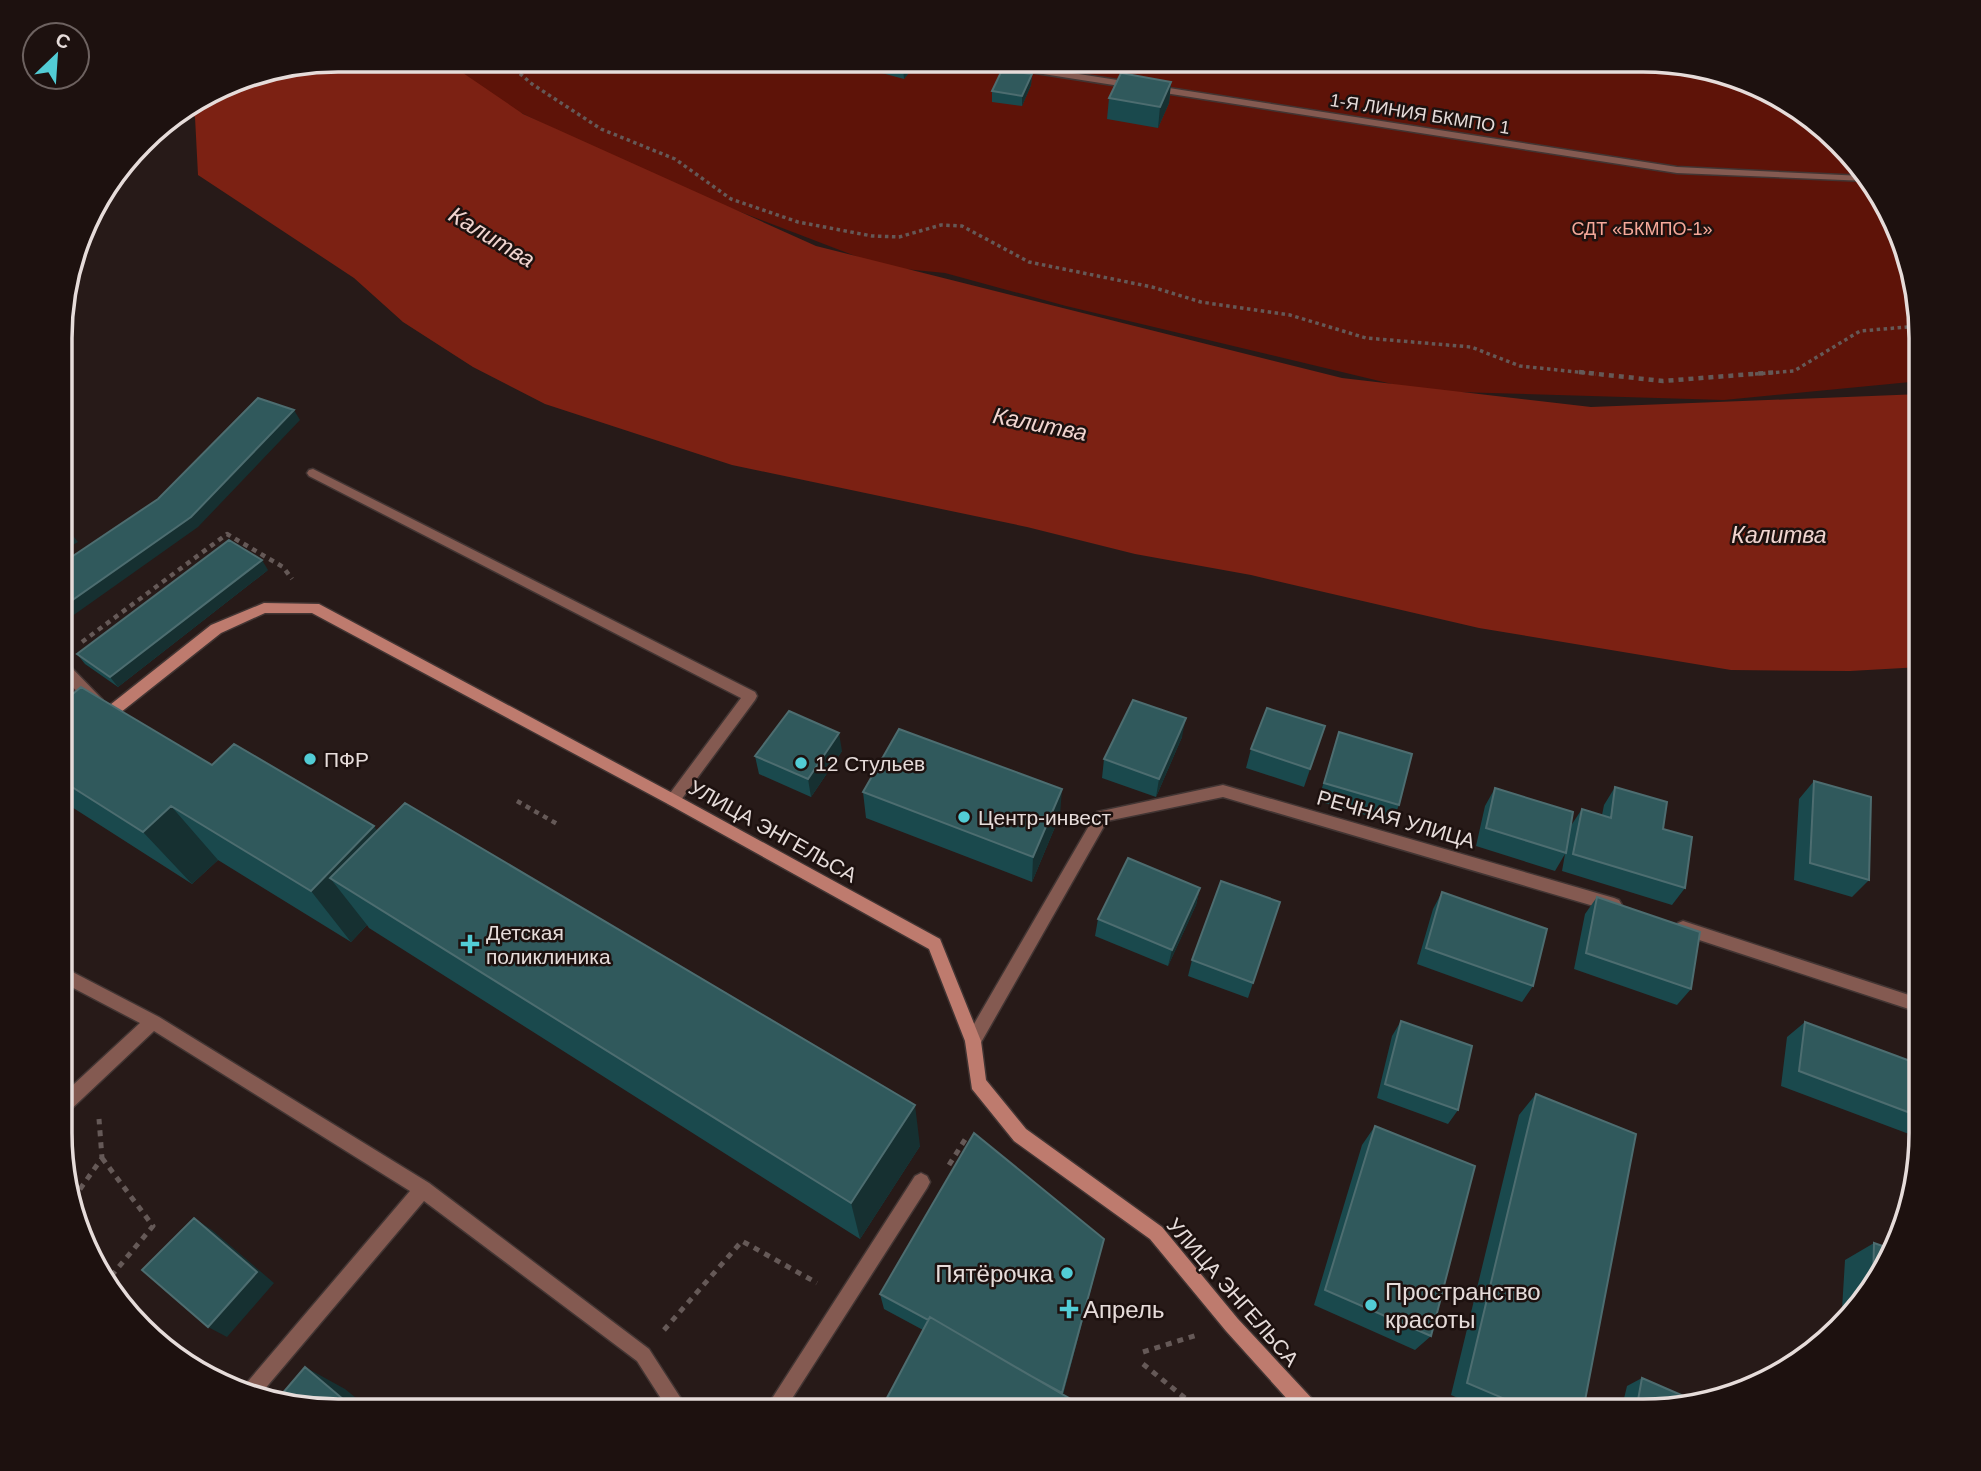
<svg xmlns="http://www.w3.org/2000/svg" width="1981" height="1471" viewBox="0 0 1981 1471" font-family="Helvetica,sans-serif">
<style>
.green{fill:#5e1308}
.water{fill:#7c2113}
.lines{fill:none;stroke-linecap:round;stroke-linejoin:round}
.lane-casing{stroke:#423533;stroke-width:3}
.street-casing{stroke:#423533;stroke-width:3}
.secondary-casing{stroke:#423533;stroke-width:3}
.path-far2{stroke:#655957;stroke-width:3.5;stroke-dasharray:3.5 3.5;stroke-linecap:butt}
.path-far1{stroke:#655957;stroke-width:4.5;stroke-dasharray:5 5;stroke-linecap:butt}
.path{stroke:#655957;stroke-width:5;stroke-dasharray:6 6;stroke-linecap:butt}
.lane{fill:#845a51;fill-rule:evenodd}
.street{fill:#845a51;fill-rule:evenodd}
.secondary{fill:#be7b6e;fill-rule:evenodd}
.wall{fill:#1a494d}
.shaded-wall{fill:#163031}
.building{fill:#30595c;stroke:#4d6d70;stroke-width:2}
.poi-dot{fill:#52ccd5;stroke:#1d110f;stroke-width:2.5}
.labels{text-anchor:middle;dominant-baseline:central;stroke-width:5;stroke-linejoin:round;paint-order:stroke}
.far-street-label{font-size:18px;fill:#e6dcda;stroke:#1d110f}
.far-park-label{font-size:18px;fill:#f6a99a;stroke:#1d110f}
.poi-label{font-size:21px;fill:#e6dcda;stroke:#1d110f;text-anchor:start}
.street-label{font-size:21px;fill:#e6dcda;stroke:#1d110f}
.water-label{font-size:23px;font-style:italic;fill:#f1d5d0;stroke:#1d110f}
.near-poi-label{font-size:24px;fill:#e6dcda;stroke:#1d110f;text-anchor:start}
.rim{fill:none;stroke:#e6dcda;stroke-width:3.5}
</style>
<rect width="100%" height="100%" fill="#271a18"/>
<path class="green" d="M435 60H1662L1750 80 1827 128 1893 215 1921 337V381L1724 400 1421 391 1066 306 945 273 884 267 683 190 477 92Z"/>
<path class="water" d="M337 60H444L523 114 816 246 1342 378 1591 407 1921 394V667L1850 671 1731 670 1479 628 1251 575 1135 554 1027 527 732 465 545 404 473 367 403 322 354 278 198 175 195 117 186 110 248 74Z"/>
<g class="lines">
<defs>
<path id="lane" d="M967 60H989L1677 167 1863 176 1867 181 1677 173 972 63Z
M313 469 755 692 757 696 755 700 678 804 673 806 668 804 666 800 668 796 741 698 309 476 307 473 309 470Z
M61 966 159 1017 429 1183 649 1349 689 1411H669L637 1361 424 1201 258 1397 239 1392 410 1191 154 1031 66 1114 60 1116V1097L140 1023 60 981Z
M921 1173 927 1176 930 1182 927 1188 784 1411H764L915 1176Z"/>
<path id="street" d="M61 661 66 662 102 699 104 703 102 707H92L61 675Z
M1223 785 1614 898 1619 900 1622 905 1619 910 1614 912 1223 797 1107 821 979 1046 973 1049 967 1046 965 1041 967 1036 1097 812Z
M1683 921 1921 999V1013L1678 933 1675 928 1678 923Z"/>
<path id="secondary" d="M264 603 319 604 678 796 940 939 981 1041 986 1080 1026 1129 1162 1227 1238 1319 1317 1404 1319 1411H1298L1226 1331 1150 1239 1014 1141 972 1089 965 1041 929 949 668 804 312 613H265L221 633 106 724H96L94 720 96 716 211 625Z"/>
</defs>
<use href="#lane" class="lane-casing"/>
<use href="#street" class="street-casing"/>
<use href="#secondary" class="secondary-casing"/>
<path class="path-far2" d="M504 60 532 84 601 129 675 159 731 199 798 222 872 236 899 237 941 225 962 226 1029 262 1152 287 1201 302 1290 315 1366 338 1471 347 1520 366 1596 374
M1755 374 1794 371 1860 331 1919 326"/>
<path class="path-far1" d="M1579 372 1663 381 1778 372
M82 642 227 534 283 567 292 579
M517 801 559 825"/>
<path class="path" d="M102 1158 153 1226 107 1281
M949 1165 966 1138
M73 1199 102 1158 99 1119
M664 1330 742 1241 817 1283
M1143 1352 1197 1335
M1143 1364 1201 1411"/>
<use href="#lane" class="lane"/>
<use href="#street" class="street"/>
<use href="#secondary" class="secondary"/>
</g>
<path class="wall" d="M796 60H836L827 72 797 66Z
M919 60 904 79 878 72 877 62Z
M1032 74 1031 85 1022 106 992 102V91Z
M1171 82 1169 103 1158 128 1107 119 1109 98Z
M268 570 118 687 85 664 77 654Z
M61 704 377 831 920 1146 860 1239 369 928 367 925 351 942 218 860 192 884 64 802 61 799Z
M1325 726 1304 787 1246 768 1251 749Z
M1339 732 1399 805 1392 823 1318 801Z
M1182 737 1156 797 1102 778 1104 759Z
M842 751 811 797 759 774 755 756Z
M1814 781 1869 880 1852 897 1794 880 1799 799Z
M1615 787 1663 829 1685 888 1672 905 1562 871 1565 854 1555 871 1476 846 1485 806 1495 788 1570 827 1582 809 1602 815 1604 805Z
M863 792 1060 815 1032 882 866 818Z
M1921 860V930L1915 928 1914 867Z
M1200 888 1196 905 1168 966 1095 936 1098 919Z
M1442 892 1533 986 1522 1002 1417 964 1433 909Z
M1597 897 1691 989 1677 1005 1574 969 1585 914Z
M1280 902 1248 998 1188 976 1192 960Z
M1401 1021 1458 1110 1448 1124 1377 1098 1392 1036Z
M1805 1022 1921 1065V1134L1917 1137 1781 1086 1787 1037Z
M1536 1094 1583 1411H1487L1451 1395 1519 1115Z
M1375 1126 1431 1336 1415 1350 1314 1305 1362 1145Z
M1874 1243 1894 1250 1853 1317 1841 1326 1845 1260Z
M1100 1255 1063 1395 1079 1404 1077 1411H880L923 1330 884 1309 880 1294Z
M1642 1378 1644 1411H1621L1627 1386Z"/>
<path class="shaded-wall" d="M827 60H836L827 72 826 62Z
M910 60H919L904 79 903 68Z
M1032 74 1031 85 1022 106V96Z
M1171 82 1169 103 1158 128 1160 107Z
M294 410 300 420 198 527 61 624V608Z
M62 522 78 542 61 552V523Z
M262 560 268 570 118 687 110 677Z
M1186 718 1182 737 1156 797 1159 779Z
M839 733 842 751 811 797 808 779Z
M1062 789 1060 815 1032 882 1033 857Z
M171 806 218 860 192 884 143 832Z
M374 826 410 879 330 878 367 925 351 942 311 891Z
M1200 888 1196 905 1168 966 1172 950Z
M60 1059 70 1067 60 1075Z
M915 1105 920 1146 860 1239 851 1203Z
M194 1218 212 1230 274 1283 227 1337 208 1327Z
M1104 1239 1100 1255 1060 1405 1062 1393Z
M305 1367 345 1389 372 1411H357Z"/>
<path class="building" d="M879 60H910L903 68 877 62Z
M1002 70 1032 74 1022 96 992 91Z
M1121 73 1171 82 1160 107 1109 98Z
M258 398 294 410 191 517 61 608V564L158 499Z
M229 540 262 560 110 677 77 654Z
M81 687 212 765 234 744 374 826 311 891 171 806 143 832 61 780V704Z
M1133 700 1186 718 1159 779 1104 759Z
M1267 708 1325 726 1310 769 1251 749Z
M789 711 839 733 808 779 755 756Z
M899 729 1062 789 1033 857 863 792Z
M1339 732 1412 754 1399 805 1324 783Z
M1814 781 1871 797 1869 880 1810 863Z
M1615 787 1667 802 1663 829 1692 837 1685 888 1573 854 1582 809 1611 818Z
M1495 788 1573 812 1566 853 1486 828Z
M405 803 915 1105 851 1203 330 878Z
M1128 858 1200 888 1172 950 1098 919Z
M1221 881 1280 902 1253 983 1192 960Z
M1442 892 1547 929 1533 986 1426 948Z
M1597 897 1700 932 1691 989 1586 953Z
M1401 1021 1472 1046 1458 1110 1385 1084Z
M1805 1022 1921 1065V1117L1799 1071Z
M1536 1094 1636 1134 1583 1411H1533L1467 1383Z
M1375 1126 1475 1166 1431 1336 1325 1290Z
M974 1133 1104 1239 1062 1393 1029 1375 930 1317 928 1320 880 1294Z
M194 1218 257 1272 208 1327 142 1270Z
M1874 1243 1894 1250 1873 1285Z
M930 1317 1079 1404 1076 1411H880Z
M305 1367 357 1411H319L276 1401Z
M1642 1378 1688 1398V1401L1644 1411H1636Z"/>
<g class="poi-dot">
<circle cx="310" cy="759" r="7"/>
<circle cx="801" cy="763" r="7"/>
<circle cx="964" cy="817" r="7"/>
<path d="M466.5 933.5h7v7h7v7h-7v7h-7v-7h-7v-7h7z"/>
<circle cx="1067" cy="1273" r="7"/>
<circle cx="1371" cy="1305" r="7"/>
<path d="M1065.5 1298.5h7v7h7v7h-7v7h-7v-7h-7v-7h7z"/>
</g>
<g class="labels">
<g class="far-street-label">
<text transform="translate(1420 114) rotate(9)">1-Я ЛИНИЯ БКМПО 1</text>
</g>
<g class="far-park-label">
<text x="1642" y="229">СДТ «БКМПО-1»</text>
</g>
<g class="poi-label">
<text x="324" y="759">ПФР</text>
<text x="815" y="763">12 Стульев</text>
<text x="978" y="817">Центр-инвест</text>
<text x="486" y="932">Детская<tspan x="486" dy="24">поликлиника</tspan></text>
</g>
<g class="street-label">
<text transform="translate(1396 819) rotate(16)">РЕЧНАЯ УЛИЦА</text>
<text transform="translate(773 831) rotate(29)">УЛИЦА ЭНГЕЛЬСА</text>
<text transform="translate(1233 1292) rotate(49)">УЛИЦА ЭНГЕЛЬСА</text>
</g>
<g class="water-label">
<text transform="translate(492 237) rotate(31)">Калитва</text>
<text transform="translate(1040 424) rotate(11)">Калитва</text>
<text x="1779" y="535">Калитва</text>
</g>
<g class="near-poi-label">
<text x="1053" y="1273" text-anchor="end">Пятёрочка</text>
<text x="1385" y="1291">Пространство<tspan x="1385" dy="28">красоты</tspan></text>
<text x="1083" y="1309">Апрель</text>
</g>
</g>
<path d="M0 0H1981V1471H0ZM338 72H1643A266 266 0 0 1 1909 338V1133A266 266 0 0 1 1643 1399H338A266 266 0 0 1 72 1133V338A266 266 0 0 1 338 72Z" fill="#1d110f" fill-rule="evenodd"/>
<path class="rim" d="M338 72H1643A266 266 0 0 1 1909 338V1133A266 266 0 0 1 1643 1399H338A266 266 0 0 1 72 1133V338A266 266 0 0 1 338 72Z"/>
<g transform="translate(56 56) rotate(25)"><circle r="33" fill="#1d110f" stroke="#6d6260" stroke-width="2"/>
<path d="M0-5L12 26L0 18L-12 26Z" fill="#52ccd5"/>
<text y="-10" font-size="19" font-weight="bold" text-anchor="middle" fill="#e6dcda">С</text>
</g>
</svg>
